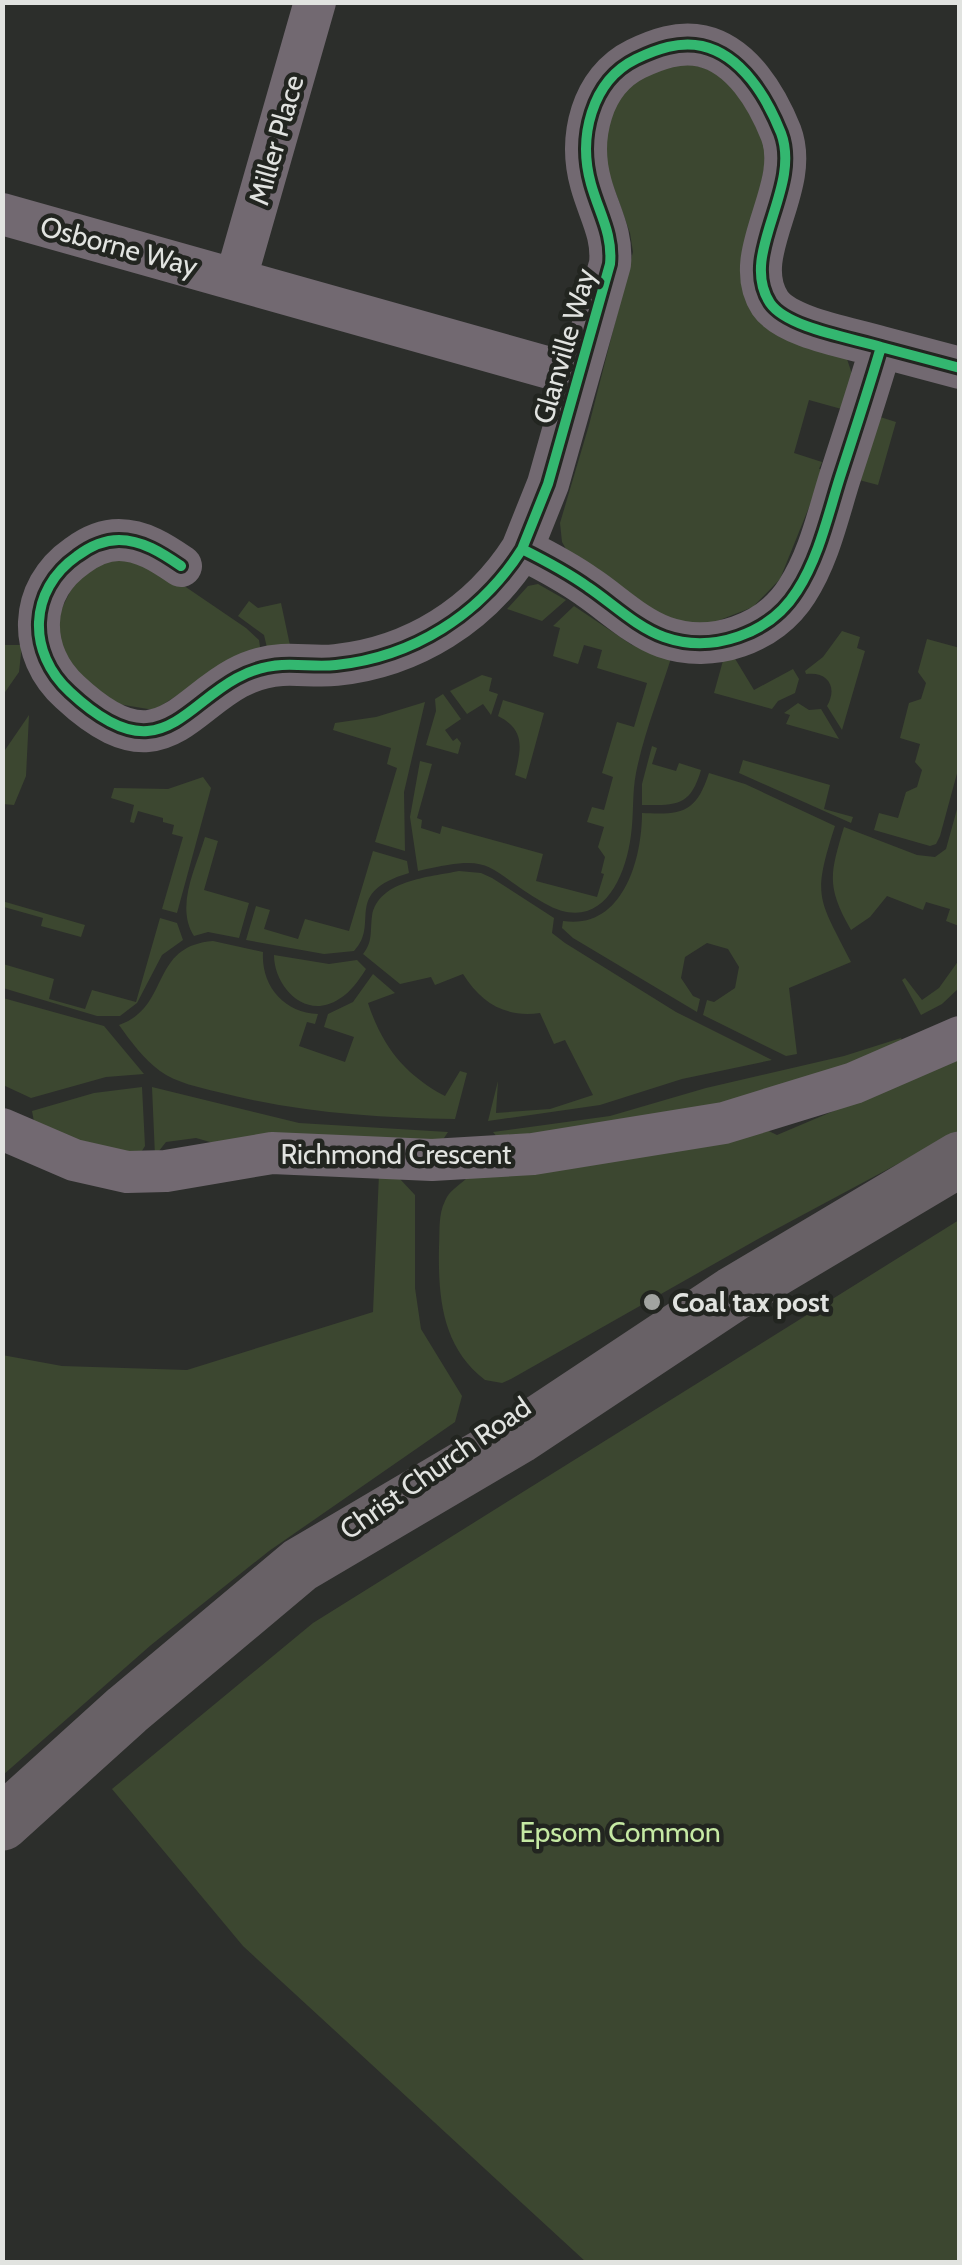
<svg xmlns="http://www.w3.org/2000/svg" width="962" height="2265" viewBox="0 0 962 2265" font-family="Cabin,sans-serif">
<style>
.green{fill:#3c4730}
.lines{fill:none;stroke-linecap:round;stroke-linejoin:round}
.minor{stroke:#726971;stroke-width:42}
.major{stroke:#686166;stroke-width:55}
.cycleway-casing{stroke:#222520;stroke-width:16}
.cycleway{stroke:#33b770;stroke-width:10}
.poi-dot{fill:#a2a4a1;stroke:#222520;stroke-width:4}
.labels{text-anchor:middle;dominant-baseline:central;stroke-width:9;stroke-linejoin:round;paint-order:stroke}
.street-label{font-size:28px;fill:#e1e3e0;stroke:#222520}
.poi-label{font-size:28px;font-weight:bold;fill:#e1e3e0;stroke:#222520;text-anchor:start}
.park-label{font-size:28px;fill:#c5e9a3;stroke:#222520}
</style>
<rect width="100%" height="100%" fill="#2c2e2b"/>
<path class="green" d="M679 60 728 76 768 146 747 260 847 359 852 374 845 410 809 400 794 453 822 462 819 469 824 470 780 579 753 607 707 625 663 619 566 549 562 542 560 523 589 425 633 252 630 233 607 168 604 128 629 82Z
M877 416 896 422 878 485 859 480Z
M124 557 174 579 246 628 259 640 261 654 200 681 154 710 118 704 74 675 54 624 81 570Z
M538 584 566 600 542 621 507 609 528 586Z
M249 601 258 608 281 603 291 650 268 652 264 635 238 616Z
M574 606 632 645 672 655C660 694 644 733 636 773 632 793 634 814 631 835 625 882 599 935 544 903 481 866 497 853 418 871L410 817 420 761 432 764 417 818 422 820 421 828 440 834 442 826 543 854 536 881 597 897 604 874 601 873 605 857 598 847 604 827 587 822 592 807 604 810 613 777 602 773 617 722 634 727 647 683 597 668 602 650 584 645 578 664 553 656 560 628 553 626Z
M842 631 860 637 857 648 865 651 842 730 827 706C838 687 828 671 806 674L805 671 823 657Z
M927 639 960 648 959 766 940 836 936 844 930 846 874 830 879 813 898 818 906 792 917 787 922 770 915 762 920 744 900 738 909 703 921 699 926 683 918 672Z
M3 645H22L19 672 3 695Z
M724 657H734L754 690 793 669 799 679 795 693 778 701 772 709 714 693Z
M482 675 492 678 489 691 498 694 491 715 483 704 467 714 450 691Z
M443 694 461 719 445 730 453 741 457 738 461 743 458 754 426 745 436 711 435 699Z
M503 700 544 713 526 779 515 775C521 749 526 730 498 716Z
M425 702 404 792 405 851 375 842 397 768 387 764 391 748 333 730 335 723 376 717Z
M798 703 809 710 821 709 839 739 786 724 790 715 784 713Z
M29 715 26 776 14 805 3 804V753Z
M652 746 657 748 652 764 676 771 679 763 701 770C690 807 677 805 642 805V784Z
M743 760 830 785 824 809 853 817 851 823 739 773Z
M709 773 745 784 835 826C812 898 818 897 851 962L789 988 797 1054 786 1056 703 1015 707 1000 714 1002 735 988 739 967 728 949 707 943 685 957 681 978 693 996 700 999 697 1012 573 938 562 928 563 921C622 930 642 861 642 813 682 815 696 813 709 773Z
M203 777 211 788 177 913 162 909 183 837 172 834 174 825 163 822V818L138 811 134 823 130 822 134 805 111 798 114 788 168 789Z
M959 802V926L946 921 950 909 926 902 923 910 887 896 870 917 851 930C826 886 830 874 844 827L917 855 935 857 946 849Z
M205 837 218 841 204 890 249 903 239 938 208 932 194 936C175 906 196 868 205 837Z
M373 851 407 861 409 873C341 893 381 923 354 951L324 954 246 940 256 906 270 910 264 929 298 939 305 919 349 931Z
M459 871 481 873 492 878 554 918 552 933 565 943 676 1012 772 1060 682 1079 600 1105 488 1121 498 1081 496 1113 550 1109 593 1095 565 1040 554 1044 540 1013C506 1018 481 1003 463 974L435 985 431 977 400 984 363 954C373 942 370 931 372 916 378 880 430 877 459 871Z
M2 901 85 925 81 937 41 926 43 918 4 907 3 911Z
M160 918 177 923 183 940 162 955 137 1003 120 1016H97L3 988V964L54 979 49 999 85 1009 92 990 136 1002Z
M213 941 263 952C261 986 284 1013 318 1014L315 1024 307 1022 299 1046 345 1062 354 1037 324 1027 328 1014 353 1002 373 974 395 993 368 1003C382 1046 405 1075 445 1096L460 1071 467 1073 455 1119C375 1118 296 1112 218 1092 198 1087 177 1083 160 1071 144 1059 131 1042 119 1025 171 1007 149 946 213 941Z
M274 955 329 964 357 960 366 969C359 980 351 992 339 999 306 1021 274 987 274 955Z
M959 960V988L942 1004 921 1015 902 980 905 978 922 1000 939 988Z
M3 998 104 1026 144 1074 106 1077 31 1098 3 1085Z
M901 1038 904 1047 769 1094 502 1143 493 1132 610 1116 706 1088 844 1056Z
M959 1054V1131L758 1239 511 1379 502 1383 485 1380C442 1347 438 1297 439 1247 440 1231 438 1215 445 1201 449 1191 458 1186 466 1179L756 1125 777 1135 914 1077Z
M142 1087 145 1146 140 1154 116 1152 35 1127 32 1111 94 1093Z
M152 1087 299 1123 448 1132 440 1144 210 1142 196 1138 166 1142 155 1156Z
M379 1174 399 1178 415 1195V1288L421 1329 462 1396 455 1422 269 1551 151 1645 3 1775 2 1355 62 1366 187 1370 373 1312Z
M959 1220V2262H586L243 1946 112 1789 313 1623Z"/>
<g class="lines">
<path class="minor" d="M2 214 578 376
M236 278 315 2
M522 549 548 484 610 264C613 234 599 213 591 184 578 138 591 81 636 59 657 49 679 41 702 46 742 55 767 98 781 133 802 189 738 254 770 303 787 328 852 338 881 347
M181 566C162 553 142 540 119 540 103 540 89 547 77 556 28 590 27 653 70 692 177 792 189 670 282 665 300 664 318 667 336 665 413 657 480 615 522 549 544 560 567 572 588 587 612 603 636 627 664 637 712 654 770 634 797 591 819 557 828 515 840 477 854 434 868 391 881 347L960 368
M2 1129 74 1160 127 1172 166 1171 272 1153 432 1160 533 1154 724 1123 854 1083 960 1037"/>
<path class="major" d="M2 1823 127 1710 300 1565 519 1436 733 1294 960 1159"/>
<defs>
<path id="cycleway" d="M522 549 548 484 610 264C613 234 599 213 591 184 578 138 591 81 636 59 657 49 679 41 702 46 742 55 767 98 781 133 802 189 738 254 770 303 787 328 852 338 881 347
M181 566C162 553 142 540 119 540 103 540 89 547 77 556 28 590 27 653 70 692 177 792 189 670 282 665 300 664 318 667 336 665 413 657 480 615 522 549 544 560 567 572 588 587 612 603 636 627 664 637 712 654 770 634 797 591 819 557 828 515 840 477 854 434 868 391 881 347L960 368"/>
</defs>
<use href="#cycleway" class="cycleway-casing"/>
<use href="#cycleway" class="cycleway"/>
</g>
<circle class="poi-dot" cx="652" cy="1302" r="10"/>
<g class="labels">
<g class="street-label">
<text transform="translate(276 140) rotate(-74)">Miller Place</text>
<text transform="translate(119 246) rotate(15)">Osborne Way</text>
<text transform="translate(564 346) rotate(-74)">Glanville Way</text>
<text x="396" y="1154">Richmond Crescent</text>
<text transform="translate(435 1468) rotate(-35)">Christ Church Road</text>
</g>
<g class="poi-label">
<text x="672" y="1302">Coal tax post</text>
</g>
<g class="park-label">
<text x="620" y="1832">Epsom Common</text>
</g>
</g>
<rect width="962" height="2265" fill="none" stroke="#e1e3e0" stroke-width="10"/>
</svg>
